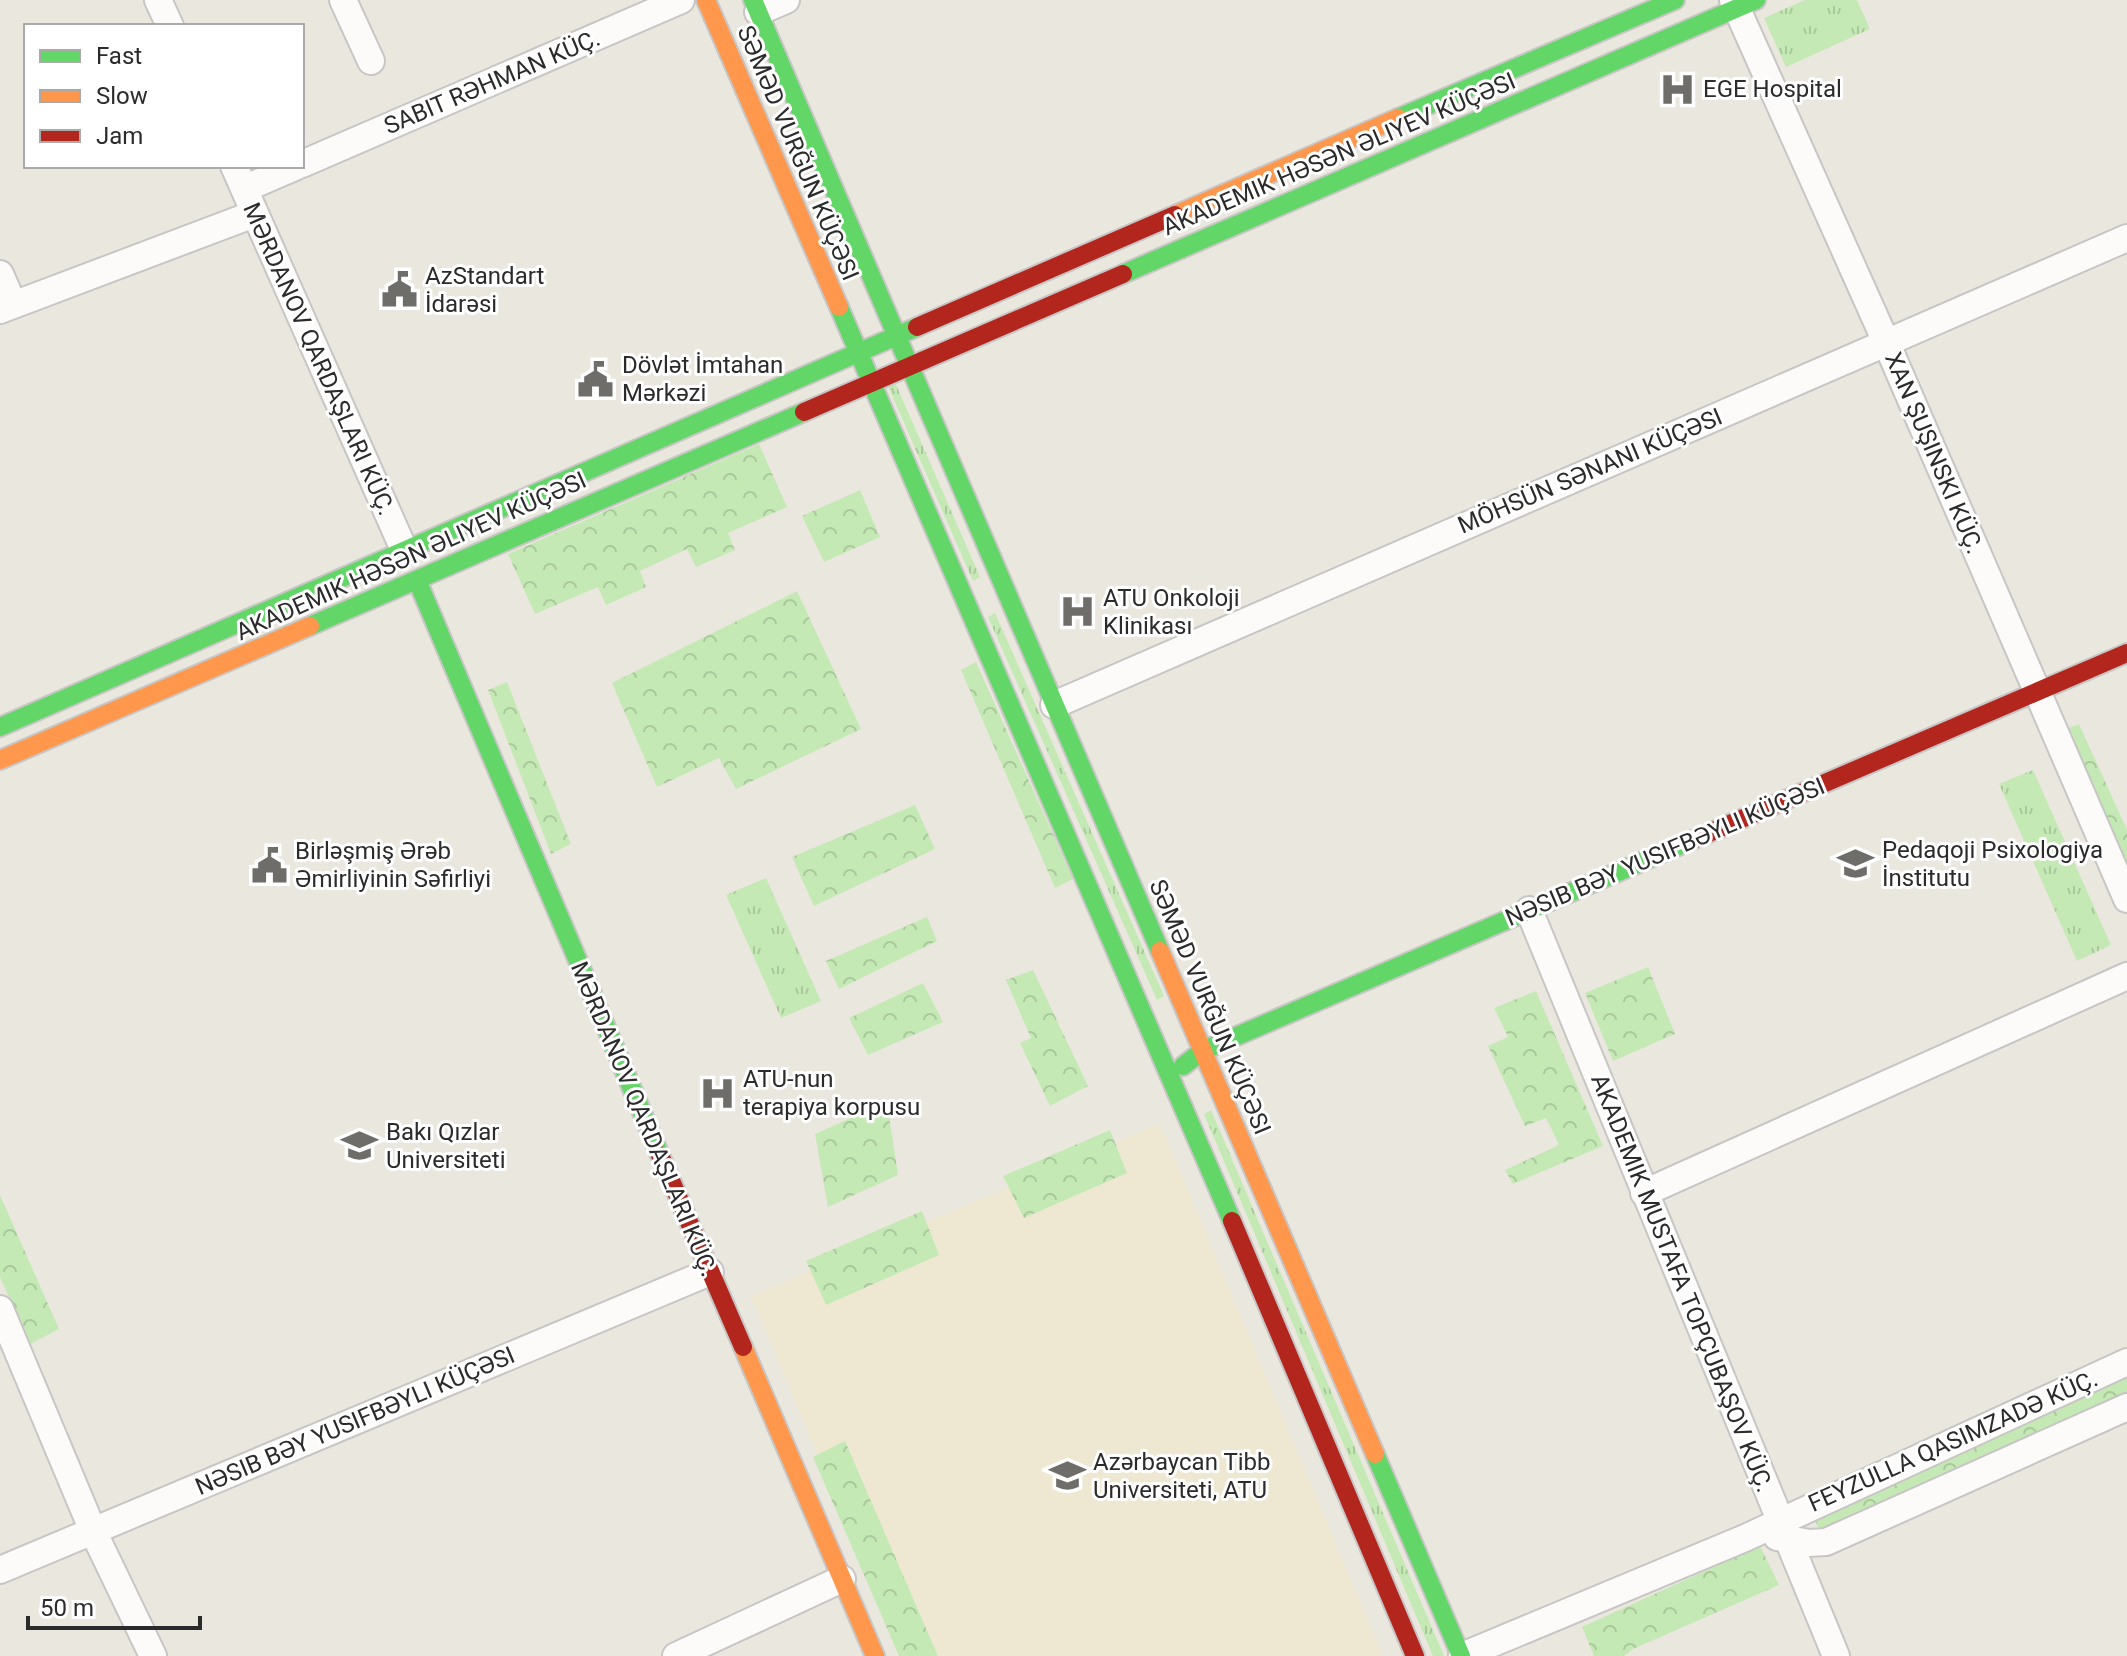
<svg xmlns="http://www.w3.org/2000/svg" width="2127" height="1656" viewBox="0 0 2127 1656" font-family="Roboto,sans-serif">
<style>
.education{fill:#eee8d3}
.grass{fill:url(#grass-tufts)}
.forest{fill:url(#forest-crowns)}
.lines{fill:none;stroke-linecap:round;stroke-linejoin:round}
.street-casing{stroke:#c7c6c5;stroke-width:30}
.fast-casing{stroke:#c7c6c5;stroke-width:22}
.slow-casing{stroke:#c7c6c5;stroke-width:22}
.jam-casing{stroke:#c7c6c5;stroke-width:22}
.street{stroke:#fcfbfa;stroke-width:26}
.fast{stroke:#63d668;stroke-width:18}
.slow{stroke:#ff974d;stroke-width:18}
.jam{stroke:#b3261e;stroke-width:18}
.labels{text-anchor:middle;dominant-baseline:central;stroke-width:6;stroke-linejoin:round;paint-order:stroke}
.street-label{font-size:24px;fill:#2b2b2b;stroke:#fff}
.poi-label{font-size:24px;fill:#2b2b2b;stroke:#fff;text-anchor:start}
</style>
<defs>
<pattern id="grass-tufts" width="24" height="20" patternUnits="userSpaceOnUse" patternTransform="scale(2)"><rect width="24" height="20" fill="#c5e9b5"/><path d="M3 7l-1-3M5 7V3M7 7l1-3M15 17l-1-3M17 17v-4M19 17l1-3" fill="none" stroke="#a9c89c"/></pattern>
<pattern id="forest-crowns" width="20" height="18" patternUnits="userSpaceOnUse" patternTransform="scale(2)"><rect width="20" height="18" fill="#c5e9b5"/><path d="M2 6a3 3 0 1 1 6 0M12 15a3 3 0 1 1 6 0" fill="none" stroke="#a9c89c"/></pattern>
</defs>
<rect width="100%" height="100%" fill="#eae7df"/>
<path class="education" d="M1160 1123 1383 1656H901L751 1296Z"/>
<path class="grass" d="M1805 0H1857L1870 29 1786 67 1764 18Z
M894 380 980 577 973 581 887 384Z
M995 613 1164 996 1157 1000 988 617Z
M2033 770 2111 945 2077 961 1999 784Z
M766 878 821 1001 781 1018 726 895Z
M1211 1110 1444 1656H1433L1204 1114Z"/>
<path class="forest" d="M759 444 787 507 728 533 735 550 696 567 687 549 640 571 646 587 606 605 598 587 535 614 508 554Z
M860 490 880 537 824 562 802 516Z
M797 591 861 729 736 789 719 758 657 787 612 683Z
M976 662 1073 879 1055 888 961 670Z
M507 682 571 844 551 854 488 690Z
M2079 724 2127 830V890L2056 733Z
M915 805 935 849 814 906 792 857Z
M927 917 937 941 839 989 826 961Z
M1648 967 1675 1034 1613 1061 1585 993Z
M1033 970 1088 1086 1050 1106 1020 1043 1031 1038 1006 980Z
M923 983 943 1022 868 1055 849 1018Z
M1536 991 1603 1146 1513 1184 1505 1170 1559 1145 1546 1118 1525 1126 1488 1046 1508 1037 1494 1008Z
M887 1102 898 1175 828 1207 815 1134Z
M1110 1130 1127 1173 1024 1218 1003 1176Z
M0 1195 59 1329 30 1344 0 1277Z
M922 1211 939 1255 826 1305 806 1261Z
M2127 1377V1396L1821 1533 1813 1517Z
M845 1441 938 1656H899L813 1457Z
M1760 1546 1779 1585 1633 1649 1624 1656H1594L1582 1627Z"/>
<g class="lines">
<defs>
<path id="street" d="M158 0 170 26
M343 0 371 61
M1733 0 1886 342 2127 899
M758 12 786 0
M302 164 681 0
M234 166 405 552
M244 189 297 166
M0 274 13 304
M0 310 254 214
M1054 705 2127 238
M1529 910 1836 1656
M1644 1193 2127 976
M0 1309 93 1531 153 1656
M1777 1537 1809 1543 1826 1542 2127 1407
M0 1570 710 1272
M676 1656 842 1579
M1462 1656 1745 1538 2127 1362"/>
<path id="fast" d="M753 0 1160 951
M1398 118 1675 0
M1123 274 1756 0
M839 307 1232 1221
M417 580 660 1155
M310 626 804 412
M0 727 917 327
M1183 1066 1202 1051 1688 842
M1375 1454 1461 1656"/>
<path id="slow" d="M706 0 839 307
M1175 215 1398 118
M0 760 310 626
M1160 951 1375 1454
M743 1347 875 1656"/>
<path id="jam" d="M917 327 1175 215
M804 412 1123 274
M1688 842 2127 653
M660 1155 743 1347
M1232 1221 1415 1656"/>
</defs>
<use href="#street" class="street-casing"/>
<use href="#fast" class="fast-casing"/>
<use href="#slow" class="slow-casing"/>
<use href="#jam" class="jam-casing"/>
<use href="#street" class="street"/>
<use href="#fast" class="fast"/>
<use href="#slow" class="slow"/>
<use href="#jam" class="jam"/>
</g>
<defs>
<symbol id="hospital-bare" viewBox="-9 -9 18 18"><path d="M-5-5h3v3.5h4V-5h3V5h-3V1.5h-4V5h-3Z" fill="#6e6d6a" stroke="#fff" stroke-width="2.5" paint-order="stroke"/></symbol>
<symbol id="civic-bare" viewBox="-9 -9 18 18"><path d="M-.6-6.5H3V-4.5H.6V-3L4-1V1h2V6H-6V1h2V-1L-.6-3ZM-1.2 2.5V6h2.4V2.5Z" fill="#6e6d6a" stroke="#fff" stroke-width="2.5" paint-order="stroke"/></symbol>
<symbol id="university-bare" viewBox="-9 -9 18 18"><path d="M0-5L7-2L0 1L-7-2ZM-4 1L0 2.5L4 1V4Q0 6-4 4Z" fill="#6e6d6a" stroke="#fff" stroke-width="2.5" paint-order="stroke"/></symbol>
</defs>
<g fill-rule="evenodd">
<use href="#hospital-bare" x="1652" y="64" width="51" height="51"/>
<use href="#civic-bare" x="374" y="264" width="51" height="51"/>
<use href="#civic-bare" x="570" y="354" width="51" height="51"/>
<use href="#hospital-bare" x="1052" y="586" width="51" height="51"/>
<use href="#university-bare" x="1830" y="838" width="51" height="51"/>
<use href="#civic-bare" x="244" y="840" width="51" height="51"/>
<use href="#hospital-bare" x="692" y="1068" width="51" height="51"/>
<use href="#university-bare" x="334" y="1120" width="51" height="51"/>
<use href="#university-bare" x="1042" y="1450" width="51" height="51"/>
</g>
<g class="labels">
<g class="street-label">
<text transform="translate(492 82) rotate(-23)">SABIT RƏHMAN KÜÇ.</text>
<text transform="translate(798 153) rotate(67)">SƏMƏD VURĞUN KÜÇƏSI</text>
<text transform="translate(1339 154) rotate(-23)">AKADEMIK HƏSƏN ƏLIYEV KÜÇƏSI</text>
<text transform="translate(319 359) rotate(66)">MƏRDANOV QARDAŞLARI KÜÇ.</text>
<text transform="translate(1934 453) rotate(67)">XAN ŞUŞINSKI KÜÇ.</text>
<text transform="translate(1590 471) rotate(-23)">MÖHSÜN SƏNANI KÜÇƏSI</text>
<text transform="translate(411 556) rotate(-24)">AKADEMIK HƏSƏN ƏLIYEV KÜÇƏSI</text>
<text transform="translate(1665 852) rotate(-23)">NƏSIB BƏY YUSIFBƏYLI KÜÇƏSI</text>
<text transform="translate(1210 1007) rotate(67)">SƏMƏD VURĞUN KÜÇƏSI</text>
<text transform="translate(644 1119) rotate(67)">MƏRDANOV QARDAŞLARI KÜÇ.</text>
<text transform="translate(1682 1283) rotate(68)">AKADEMIK MUSTAFA TOPÇUBAŞOV KÜÇ.</text>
<text transform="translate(355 1421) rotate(-23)">NƏSIB BƏY YUSIFBƏYLI KÜÇƏSI</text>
<text transform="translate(1953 1441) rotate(-24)">FEYZULLA QASIMZADƏ KÜÇ.</text>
</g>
<g class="poi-label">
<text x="1703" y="89">EGE Hospital</text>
<text x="425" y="276">AzStandart<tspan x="425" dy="28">İdarəsi</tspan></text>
<text x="622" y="365">Dövlət İmtahan<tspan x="622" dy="28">Mərkəzi</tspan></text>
<text x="1103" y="598">ATU Onkoloji<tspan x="1103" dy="28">Klinikası</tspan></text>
<text x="1882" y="850">Pedaqoji Psixologiya<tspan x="1882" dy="28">İnstitutu</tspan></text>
<text x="295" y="851">Birləşmiş Ərəb<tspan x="295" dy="28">Əmirliyinin Səfirliyi</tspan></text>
<text x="743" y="1079">ATU-nun<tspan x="743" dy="28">terapiya korpusu</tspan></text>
<text x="386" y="1132">Bakı Qızlar<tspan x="386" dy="28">Universiteti</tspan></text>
<text x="1093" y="1462">Azərbaycan Tibb<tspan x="1093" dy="28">Universiteti, ATU</tspan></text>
</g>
</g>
<rect x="24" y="24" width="280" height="144" fill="#ffffff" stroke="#aaaaaa" stroke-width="2"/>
<rect x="40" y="50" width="40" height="12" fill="#63d668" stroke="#aaaaaa" stroke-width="2"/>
<text x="96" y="64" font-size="24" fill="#2b2b2b">Fast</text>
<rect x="40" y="90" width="40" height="12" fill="#ff974d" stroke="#aaaaaa" stroke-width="2"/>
<text x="96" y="104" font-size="24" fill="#2b2b2b">Slow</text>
<rect x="40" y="130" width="40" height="12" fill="#b3261e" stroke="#aaaaaa" stroke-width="2"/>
<text x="96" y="144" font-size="24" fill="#2b2b2b">Jam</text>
<path d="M28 1616v12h172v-12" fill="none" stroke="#2b2b2b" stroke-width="4"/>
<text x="40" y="1616" font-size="24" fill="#2b2b2b" stroke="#ffffff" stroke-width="6" paint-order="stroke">50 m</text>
</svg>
